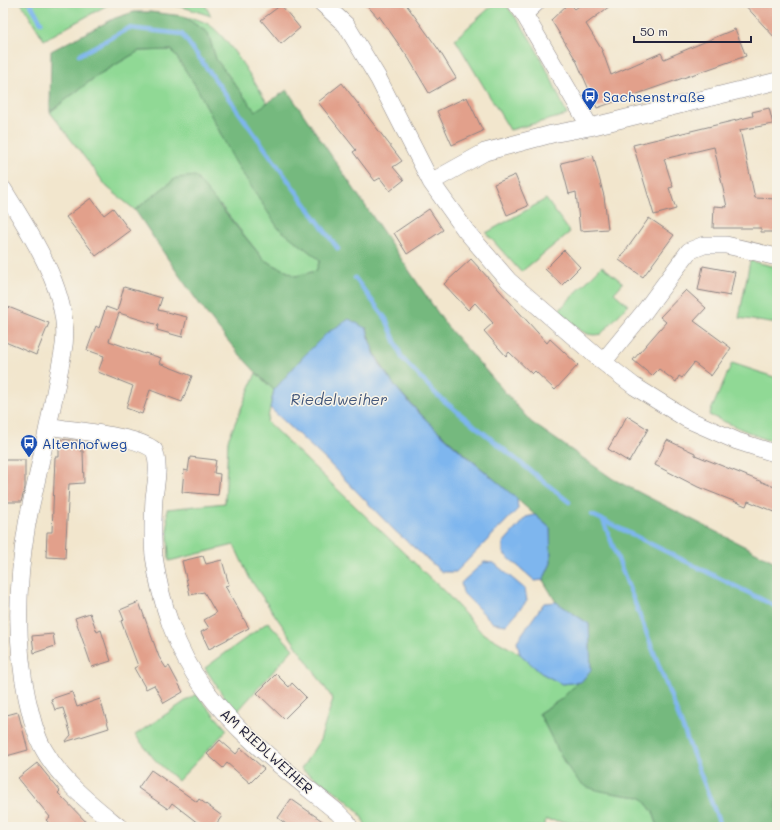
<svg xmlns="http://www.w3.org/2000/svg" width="780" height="830" viewBox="0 0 780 830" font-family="Mali,sans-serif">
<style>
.green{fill:#90d995;stroke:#597e68}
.forest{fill:#74b97e;stroke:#4b6e5c}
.water{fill:#7eb6ee;stroke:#506c94}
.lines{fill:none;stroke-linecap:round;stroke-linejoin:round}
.stream{stroke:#7eb6ee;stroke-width:4.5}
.building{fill:#e2a08b}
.street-casing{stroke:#8a8484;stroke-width:18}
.street{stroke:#fff;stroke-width:17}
.labels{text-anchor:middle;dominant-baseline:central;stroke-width:3;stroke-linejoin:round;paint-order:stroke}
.transit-label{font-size:14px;fill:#164399;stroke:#f7f3e8;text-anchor:start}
.street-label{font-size:14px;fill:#22223b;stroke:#f7f3e8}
.water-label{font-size:15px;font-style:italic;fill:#42567a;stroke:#f7f3e8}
</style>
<rect width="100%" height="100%" fill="#f7f3e8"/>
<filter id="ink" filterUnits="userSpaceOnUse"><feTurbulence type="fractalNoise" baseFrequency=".025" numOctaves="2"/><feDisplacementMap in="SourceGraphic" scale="8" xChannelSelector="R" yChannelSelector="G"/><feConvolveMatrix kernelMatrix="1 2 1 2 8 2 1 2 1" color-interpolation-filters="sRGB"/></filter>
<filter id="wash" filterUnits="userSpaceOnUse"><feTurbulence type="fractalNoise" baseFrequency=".012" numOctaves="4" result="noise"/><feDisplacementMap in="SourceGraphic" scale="16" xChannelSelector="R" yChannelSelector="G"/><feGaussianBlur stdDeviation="0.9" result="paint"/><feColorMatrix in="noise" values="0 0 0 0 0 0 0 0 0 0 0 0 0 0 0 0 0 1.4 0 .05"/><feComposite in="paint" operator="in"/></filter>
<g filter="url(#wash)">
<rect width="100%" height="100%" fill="#f2e6cd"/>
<path class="green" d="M21 3H111L44 40Z
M165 3H204L211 16 186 8Z
M495 3H504C533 36 550 75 567 115L510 130 455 39Z
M183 16C190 18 198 19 204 22 225 30 255 84 268 104L255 111 216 59 208 33Z
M172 50 306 249 320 260 316 271 296 276 264 260 221 206 176 178 135 210 107 187 50 112 98 75 139 51Z
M546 199 570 232 521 272 486 233Z
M750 261 777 267V324L739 318Z
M602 266 623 283 614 293 628 305 601 334C583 339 571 322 559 310Z
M732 363 777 378V442L764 439 709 415Z
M256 373 274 390 267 422 447 594 481 632 520 654 541 673 562 684 581 682 560 700 539 713 565 764 618 794 641 797 653 812 658 827H623L546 820 543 827H366C358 801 323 784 301 769L320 740 333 699 250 579 234 545 169 561 167 509 225 503 228 440Z
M268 622 293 649 237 712 226 700 205 668Z
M196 694 227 730 178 781 155 760 135 735Z"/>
<path class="forest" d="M134 12H150L183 16 208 33 216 59 255 111 287 90 446 325 531 422 613 479 777 563V827H658L653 812 641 797C629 796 590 791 582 784 565 770 550 733 539 713L560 700 591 670 589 624 556 602 543 580 551 563 550 528 428 422 393 384 375 354 367 328 327 333 303 357 274 390C219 339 177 272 135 210L176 178 195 176 264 260 296 276 316 271 320 260 278 228 234 160 197 88 172 50 139 51 98 75 50 112 51 51 115 18Z"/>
<path class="water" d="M349 319 367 329C369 337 371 347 375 355 400 407 473 460 517 499L518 509 456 572H442L395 531 327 461 270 408 274 390 303 357 327 333Z
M535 515 550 528 551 563 543 580 535 581 503 553V543L526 517Z
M484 562 494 563 525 589 527 601 506 625 493 623 463 593 461 583Z
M556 602 589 624 591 670 581 682 562 684 541 673 520 654 517 641 544 603Z"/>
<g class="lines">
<path class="stream" d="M30 3 41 22
M79 55 129 28 182 34 338 249
M355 278 386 319 402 358 438 396 569 502
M592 515 603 520 721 827
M603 520 777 607"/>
</g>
<g id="blocks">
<path class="building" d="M365 3H405L439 50 456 78 429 93 409 59 379 16 378 18Z
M569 3 575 9 583 3H614L586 24 602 50 611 75 661 53 664 59 735 29 746 56 597 108 576 60 551 20Z
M743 3H777V40L764 26Z
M281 5 300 28 281 44 261 20Z
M342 83 402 161 393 167 404 180 390 191 380 178 375 181 353 152 356 150 318 102Z
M467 97 483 131 452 145 437 111Z
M769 108 773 124 740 130 755 198 777 199V232H761V228H713L714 206 727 207 714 147 664 159 673 187 669 188 676 209 654 215 633 145 753 116 752 112Z
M593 155 604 196 608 229 580 231 576 192 569 194 561 163Z
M515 175 528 206 507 215 494 184Z
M91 198 104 215 113 208 130 231 96 256 66 217Z
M429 209 443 230 407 254 394 233Z
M649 218 674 235 643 277 619 260Z
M564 250 580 267 562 285 545 269Z
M471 259 547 343 550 339 578 365 555 390 535 371 532 374 509 352 506 356 484 331 493 323 475 303 468 310 444 284Z
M703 266 735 272 730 296 698 290Z
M124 287 162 298 158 310 187 317 182 337 157 330 158 325 119 313 109 341 145 354V353L161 358 159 363 192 376 182 402 150 390 142 414 126 408 133 386 98 372 104 356 87 350 96 326 99 328 106 307 117 311Z
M686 290 706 308 694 321 731 348 711 376 694 363 682 378 679 376 676 382 659 369 652 376 633 360 666 322 660 317Z
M3 305 49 323 36 355 3 341Z
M627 416 648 429 629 462 608 449Z
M59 439 80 441V451H83L84 483 69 484 65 558 46 557 47 532H52L55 457H59Z
M667 440 695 453V455L777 488V513L748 501 746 506 698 487 655 465Z
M190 457 216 460 214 473 220 474 218 495 182 492 184 470 188 471Z
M3 460H25V488L21 502H3Z
M203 556 206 564 222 560 229 585 225 586 249 628 209 649 201 632 209 628 204 620 216 613 204 592 190 595 182 561Z
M139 602 159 657 166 668 169 666 183 692 164 703 154 685 146 689 134 668 138 666 121 621 124 620 120 610Z
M90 613 97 632 101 630 111 661 92 667 75 618Z
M53 634 55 646 34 653 32 636Z
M276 674 289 687 292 683 306 697 284 719 257 693Z
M72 692 77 707 100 699 109 728 65 742 71 735 63 708 55 710 51 699Z
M18 712 28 750 3 757V716Z
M220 740 236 754 241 748 264 769 250 783 227 763 223 768 207 754Z
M37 763 60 791 58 793 91 827H53L46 820 50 817 18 778Z
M151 770 197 802 199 799 222 816 214 827H203L172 803 168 809 138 788Z
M291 799 331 827H290L278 818Z"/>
</g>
</g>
<g filter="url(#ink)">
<use href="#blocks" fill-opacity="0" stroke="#8a8484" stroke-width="1"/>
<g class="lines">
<defs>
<path id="street" d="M322 3 346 25 378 78 431 182 466 231 509 281 603 362 634 386 687 419 737 441 777 454
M516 3 524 14 590 127
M524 14 536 3
M431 182 485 152 552 134 590 127 777 81
M3 189C31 234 74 298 63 352 56 388 49 423 41 459 37 481 31 502 27 524 17 581 15 641 27 698 31 715 35 734 44 750 62 782 91 804 119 827
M603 362 644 312 689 251 704 245H726L777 257
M48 426C73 431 136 435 154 450 160 465 156 482 154 498 153 517 152 537 154 556 160 601 176 651 204 688 240 737 291 774 337 812L347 822 349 827"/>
</defs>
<use href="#street" class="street-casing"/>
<use href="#street" class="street"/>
</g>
</g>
<defs>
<symbol id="bus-pin" viewBox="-11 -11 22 30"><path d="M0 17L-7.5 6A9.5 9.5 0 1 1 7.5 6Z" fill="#1a4fb4" stroke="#f7f3e8"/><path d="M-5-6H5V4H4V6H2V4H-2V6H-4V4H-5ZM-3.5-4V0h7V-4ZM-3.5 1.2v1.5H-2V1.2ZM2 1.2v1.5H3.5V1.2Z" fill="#fff"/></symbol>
</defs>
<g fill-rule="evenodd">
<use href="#bus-pin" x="580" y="86" width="20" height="27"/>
<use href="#bus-pin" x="19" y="433" width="20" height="27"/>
</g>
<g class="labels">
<g class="transit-label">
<text x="603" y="96">Sachsenstraße</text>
<text x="42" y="443">Altenhofweg</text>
</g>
<g class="street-label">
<text transform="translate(267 751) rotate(42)">AM RIEDLWEIHER</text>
</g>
<g class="water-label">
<text x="339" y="399">Riedelweiher</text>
</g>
</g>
<rect width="780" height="830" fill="none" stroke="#f7f3e8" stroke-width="16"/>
<path d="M634 36v6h117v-6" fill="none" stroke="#22223b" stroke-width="2"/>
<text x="640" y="36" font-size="12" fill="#22223b" stroke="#f7f3e8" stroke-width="3" paint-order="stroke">50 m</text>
</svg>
